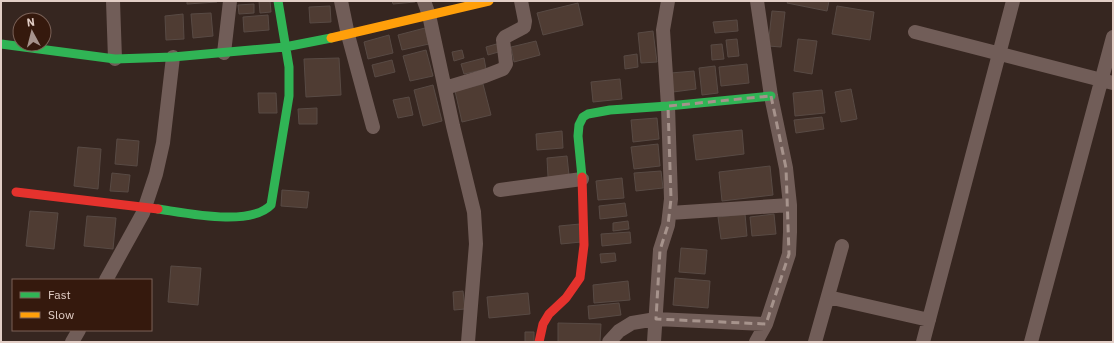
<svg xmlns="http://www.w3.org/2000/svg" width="1114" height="343" viewBox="0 0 1114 343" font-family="'IBM Plex Sans',sans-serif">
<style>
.building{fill:#4f3c33;stroke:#584a44}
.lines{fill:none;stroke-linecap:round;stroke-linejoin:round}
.street{stroke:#715d58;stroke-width:14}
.fast{stroke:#30b455;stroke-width:9}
.slow{stroke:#ff9f0a;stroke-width:9}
.jam{stroke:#e5322d;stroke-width:9}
.marked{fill:none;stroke:#a6938c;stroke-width:3;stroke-dasharray:8 5;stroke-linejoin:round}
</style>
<rect width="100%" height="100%" fill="#362620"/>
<path class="building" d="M187 1H217V2L187 4Z
M259 1H270L271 12 260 13Z
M392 1H415V2L393 4Z
M788 1H829L827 11 787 3Z
M578 3 583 25 543 35 537 13Z
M254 4V13L239 14 238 5Z
M330 6 331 22 310 23 309 7Z
M837 6 874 12 870 40 832 34Z
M772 11 785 12 781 47 768 46Z
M211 13 213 36 193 38 191 14Z
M183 14 184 39 166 40 165 16Z
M268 15 269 30 244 32 243 17Z
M737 20 738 31 715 33 713 22Z
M425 28 429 44 402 50 398 35Z
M653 31 657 62 641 63 638 33Z
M389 35 393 53 368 59 364 42Z
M737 39 739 56 728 57 726 40Z
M798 39 817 41 812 74 794 71Z
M536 41 540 55 514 62 511 47Z
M500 43 502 51 488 55 486 47Z
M722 44 724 59 712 60 711 45Z
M426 50 433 76 410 81 403 56Z
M462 50 464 58 454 61 452 52Z
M637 54 638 67 625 69 624 56Z
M339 58 341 95 306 97 304 59Z
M484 58 486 69 464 74 461 64Z
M392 60 395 72 375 77 372 65Z
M747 64 749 83 721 86 719 67Z
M715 66 718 93 702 95 699 68Z
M694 71 696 89 673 92 671 73Z
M620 79 622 99 593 102 591 82Z
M483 84 491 115 462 122 455 91Z
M433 85 442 121 423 126 414 90Z
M851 89 857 119 841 122 835 92Z
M822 90 825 113 795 116 793 93Z
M258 93H276L277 113H259Z
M409 97 413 115 398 118 393 100Z
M317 108V124H299L298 109Z
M822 117 824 129 796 133 794 120Z
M657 118 659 139 633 142 631 120Z
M742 130 744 154 696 160 693 135Z
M562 131 563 148 537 150 536 134Z
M117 139 139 141 137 166 115 164Z
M658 144 660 166 634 169 631 147Z
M78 147 101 149 98 189 74 186Z
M567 156 569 175 548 177 547 158Z
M770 166 773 195 722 201 719 172Z
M661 171 663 188 636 191 634 173Z
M112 173 130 175 128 192 110 191Z
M622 178 624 198 598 200 596 181Z
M282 190 309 192 307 208 281 206Z
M625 203 627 216 600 219 599 206Z
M30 211 58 213 54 249 26 246Z
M745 214 747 236 721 239 718 217Z
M774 214 776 234 752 236 750 217Z
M87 216 116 218 113 249 84 246Z
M628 221 629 229 613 231V223Z
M580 224 581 242 561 244 559 226Z
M630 232 631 243 602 246 601 234Z
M681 248 707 250 705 274 679 272Z
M615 253 616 261 601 263 600 254Z
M171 266 201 268 198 305 168 302Z
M675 278 710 281 708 308 673 305Z
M628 281 630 300 594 303 593 285Z
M463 291 465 309 454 310 453 292Z
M528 293 530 314 489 318 487 297Z
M619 303 621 315 589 319 588 306Z
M558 323 601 324 600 342H558Z
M525 332H534V342H525Z"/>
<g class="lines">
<path class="street" d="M113 1 115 59
M341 1 348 35 373 127
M424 1 429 15 453 126 474 212 476 244 468 342
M915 32 1113 83
M224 53 230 1
M445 88 485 76 503 69 506 64 503 40 505 37 524 27 525 21 521 1
M500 190 582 179
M670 213 790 205
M106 280 143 213 156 174 163 143 173 57
M828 297 929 320
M72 342 79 330
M609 342 619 331 632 323 656 319 766 324
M654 342 660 250 668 225 671 199 668 106 663 30 668 1
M756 342 766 324 789 254 790 232V205L786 168 771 96 757 1
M815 342 842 246
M923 342 1013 1
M1031 342 1113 37"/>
<path class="fast" d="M1 44 115 59 173 57 285 47 331 38
M582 177 578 136 579 125 583 117 588 114 610 110 668 106 771 96
M158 209C186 213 250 227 271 205L289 96V67L278 1"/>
<path class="slow" d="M331 38 489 1"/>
<path class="jam" d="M16 192 158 209
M539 342 543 324 549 314 566 298 580 278 584 245 582 177"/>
</g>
<path class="marked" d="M771 96 786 168 789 254 766 324 656 319 660 250 668 225 671 199 668 106Z"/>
<rect width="1114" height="343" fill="none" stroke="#e2cec6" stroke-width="4"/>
<rect x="12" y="279" width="140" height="52" fill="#35190d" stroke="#7a6157"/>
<rect x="20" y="292" width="20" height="6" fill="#30b455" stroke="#7a6157"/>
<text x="48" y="299" font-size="12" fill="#e2cec6">Fast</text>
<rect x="20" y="312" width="20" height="6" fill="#ff9f0a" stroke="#7a6157"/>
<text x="48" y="319" font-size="12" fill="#e2cec6">Slow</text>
<g transform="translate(32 32) rotate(353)"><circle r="19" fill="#35190d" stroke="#7a6157"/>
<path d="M0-3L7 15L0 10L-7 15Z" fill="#a6938c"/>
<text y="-6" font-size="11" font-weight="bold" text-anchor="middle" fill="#e2cec6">N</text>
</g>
</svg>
